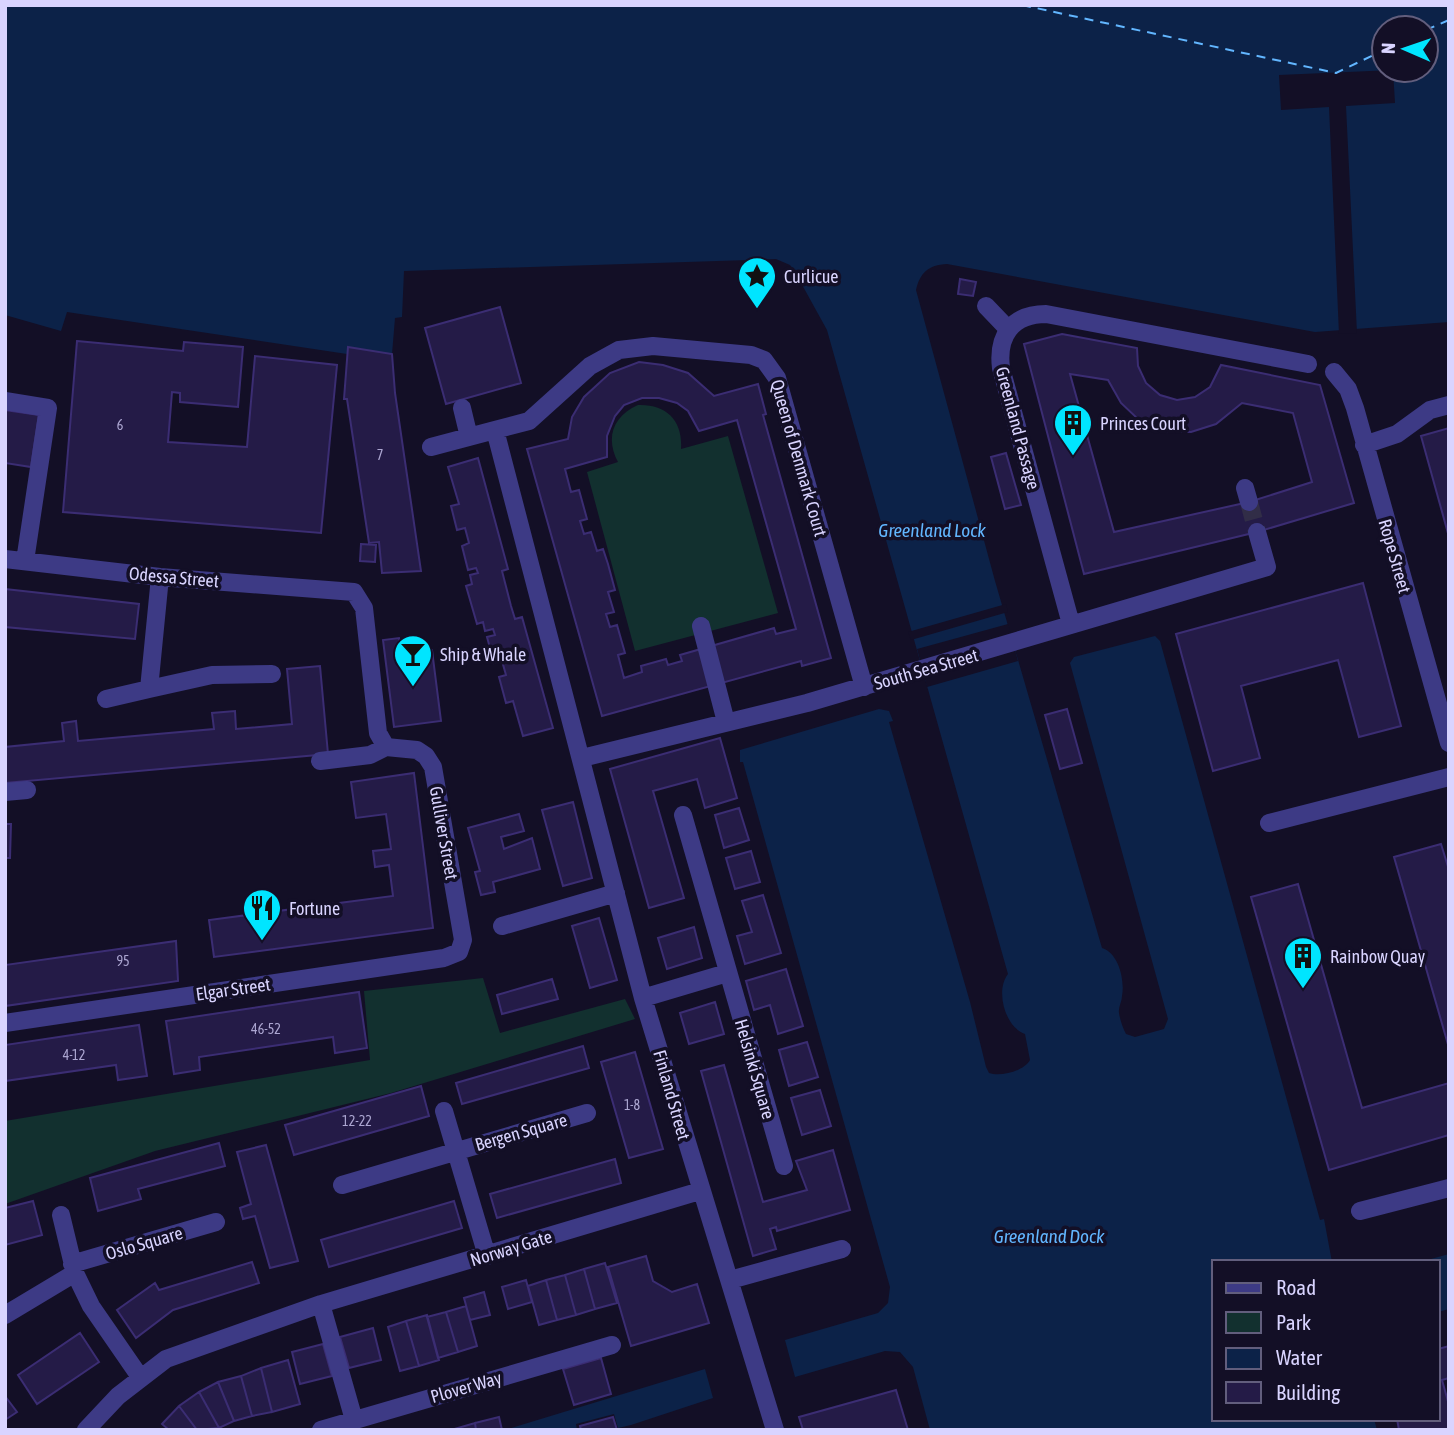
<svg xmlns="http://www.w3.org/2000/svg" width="1454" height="1435" viewBox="0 0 1454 1435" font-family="'Asap Condensed',sans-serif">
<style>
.green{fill:#12302f}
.water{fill:#0c2248;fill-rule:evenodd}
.pier{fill:#130f26}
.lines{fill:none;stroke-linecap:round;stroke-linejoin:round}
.ferry{stroke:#62b6ff;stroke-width:2;stroke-dasharray:9 7;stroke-linecap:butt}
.building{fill:#241b47;stroke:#3b2d73;stroke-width:2;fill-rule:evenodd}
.minor-tunnel{stroke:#312d47;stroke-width:18;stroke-dasharray:18 9;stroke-linecap:butt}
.minor{stroke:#3d3a85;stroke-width:18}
.labels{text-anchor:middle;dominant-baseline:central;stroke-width:7;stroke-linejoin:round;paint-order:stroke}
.number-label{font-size:14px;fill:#aca6d1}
.poi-label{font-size:18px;fill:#d9d4ff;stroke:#130f26;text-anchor:start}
.street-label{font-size:18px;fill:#d9d4ff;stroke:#130f26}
.water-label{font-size:19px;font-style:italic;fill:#62b6ff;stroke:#130f26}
</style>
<rect width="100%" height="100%" fill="#130f26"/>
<path class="green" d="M638 405C667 404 683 421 681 449L728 436 778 613 635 651 587 472 618 462C605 438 613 416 638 405Z
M483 978 500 1033 625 999 635 1019 391 1093 155 1151 5 1204V1121L370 1060 364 991Z"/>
<path class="water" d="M5 5H1449V322L1315 332 947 264C928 265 920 273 916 290L995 581 1102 948C1119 953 1125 981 1122 996 1122 1002 1118 1007 1119 1013 1120 1020 1123 1028 1126 1034L1135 1037 1164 1029 1168 1019 1070 663 1074 657 1155 636 1160 641 1320 1220 1324 1219 1332 1262H1214V1419H1374L1377 1430H930L913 1367 900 1352 885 1351 795 1377 785 1340 878 1313 888 1303 890 1287 743 762H740V750L879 709 889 711 893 721 889 722 970 1002 986 1067 989 1073C1001 1077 1024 1071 1030 1060L1025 1034C1005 1027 995 991 1008 974L827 330 795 272 790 265 776 259 404 271 402 317 395 318 392 354 349 347 347 354 67 312 61 331 5 315ZM1384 28H1426V70H1384Z
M1449 1254V1309L1438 1312V1262H1420Z
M705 1369 713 1398 631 1425 618 1428 614 1414 576 1424 577 1430H505Z"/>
<path class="pier" d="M1393 70 1395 103 1346 106 1357 333 1339 334 1329 107 1281 110 1279 75Z
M1006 604 1008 612 911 640 908 632Z
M1008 624 1018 661 927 687 917 649Z"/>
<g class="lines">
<path class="ferry" d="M1022 5 1336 73 1384 50
M1426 30 1449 20"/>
</g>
<path class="building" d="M960 279 976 282 973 296 958 294Z
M500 307 521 383 446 404 425 328Z
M1062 334 1137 348 1138 366 1146 383 1160 395 1177 400 1195 397 1210 387 1221 365 1320 385 1354 503 1257 532 1084 574 1024 344ZM1070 374 1108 380 1121 403 1140 421 1165 431 1191 432 1216 424 1242 403 1293 413 1312 482 1249 502 1114 532Z
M77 341 183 351 184 342 243 347 238 407 180 402V393L172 392 168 442 247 447 255 356 337 365 321 533 63 512Z
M348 347 392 354 395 393 421 571 382 573 379 542 369 543 347 399H344Z
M639 362 663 365 688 373 714 396 758 384 766 414 763 415 831 658 802 666 801 661 602 716 527 449 568 439 572 417 584 397 610 373ZM642 398H659L677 403 688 411 699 431 737 420 796 629 776 634 774 628 680 655 682 661 668 665 666 659 641 666 642 672 624 678 618 655 625 653 617 625 610 627 606 614 614 612 608 592 615 590 608 564 603 549 597 551 591 532 584 534 580 521 587 519 579 490 571 492 565 469 607 457V436L615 416 624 405Z
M5 410 39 415 31 467 5 463Z
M1449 428V537L1421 436Z
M1006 453 1021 505 1005 509 991 457Z
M478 458 508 569 502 571 511 606 515 619 522 617 553 728 523 736 513 701 506 703 499 677 506 675 502 661 494 663 487 637 495 635 493 629 485 631 483 622 477 624 466 586 472 584 470 575 478 573 476 568 468 570 462 546 469 543 465 528 457 530 451 506 459 504 448 467Z
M361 544 376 545 375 562 360 561Z
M1363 583 1401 726 1359 737 1338 660 1241 686 1260 758 1213 771 1176 634Z
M5 589 139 604 135 639 5 627Z
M399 638 401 654 432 650 441 721 394 727 383 640Z
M320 666 328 754 5 783V747L64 741 62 723 76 721 78 741 214 729 212 713 235 711 236 729 292 724 287 669Z
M1067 709 1082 763 1060 769 1045 715Z
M720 738 737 798 705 808 697 779 653 791 684 898 649 908 610 769Z
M414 773 433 928 214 957 209 920 393 896 389 865 375 867 373 851 391 849 386 814 356 818 351 782Z
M573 802 592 878 563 886 542 810Z
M739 808 749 840 724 848 715 815Z
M519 814 524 831 501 837 504 849 532 838 540 869 493 882 495 892 481 895 475 872 480 871 468 828Z
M5 824H11L10 858H5Z
M1441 844 1449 870V1048L1394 857Z
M751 851 760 882 735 889 726 858Z
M1298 884 1362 1108 1449 1083V1135L1329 1170 1251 897Z
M763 895 781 953 745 964 737 936 752 932 742 901Z
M599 918 617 980 590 988 572 926Z
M694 927 702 958 667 969 658 938Z
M176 941 178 981 5 1006V965Z
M786 969 803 1026 778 1034 770 1005 754 1010 746 981Z
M552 979 558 999 502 1014 497 995Z
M359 992 367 1048 335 1053 333 1037 199 1057 200 1070 174 1074 166 1021Z
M715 1002 724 1034 689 1044 680 1013Z
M139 1025 147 1076 118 1080 116 1065 5 1081V1045Z
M807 1042 818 1077 789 1086 779 1050Z
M583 1046 589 1068 462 1104 456 1083Z
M635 1052 663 1149 629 1158 601 1062Z
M724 1065 763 1202 807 1190 796 1161 833 1150 850 1210 777 1231 776 1227 770 1229 776 1249 753 1256 701 1071Z
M421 1086 429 1116 294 1155 285 1125Z
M820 1090 831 1126 802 1135 791 1098Z
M219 1143 225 1166 138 1189 141 1199 98 1211 90 1178Z
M266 1145 298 1261 270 1268 255 1216 243 1219 240 1208 251 1204 237 1152Z
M615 1159 621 1183 497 1218 490 1194Z
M33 1201 42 1235 5 1245V1208Z
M454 1201 462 1228 329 1267 321 1240Z
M646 1256 653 1281 672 1292 697 1284 709 1323 631 1346 608 1267Z
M252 1262 259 1283 173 1310 136 1338 117 1310 155 1283 159 1290Z
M605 1263 617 1303 595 1309 584 1269Z
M584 1269 595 1309 576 1315 565 1275Z
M565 1275 576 1315 557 1320 546 1280Z
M526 1280 532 1302 508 1309 502 1287Z
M546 1280 557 1320 539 1325 528 1286Z
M484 1292 490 1315 470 1320 464 1298Z
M466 1306 477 1346 458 1352 446 1312Z
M446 1312 458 1352 438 1358 427 1317Z
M427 1315 439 1360 419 1366 406 1321Z
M406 1321 419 1366 400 1371 388 1327Z
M373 1328 381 1360 349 1368 340 1337Z
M80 1333 99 1362 37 1404 18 1375Z
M323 1344 332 1376 300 1384 292 1352Z
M1449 1346V1378L1442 1380 1449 1405V1430H1399L1397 1419H1438V1349Z
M601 1358 611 1394 574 1405 563 1369Z
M288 1360 300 1404 272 1412 261 1368Z
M261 1368 272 1412 252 1416 241 1376Z
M241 1376 252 1416 234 1421 218 1382Z
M218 1382 234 1421 219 1428 199 1392Z
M896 1390 908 1430H803L799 1417Z
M199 1392 219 1428 197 1430 179 1406Z
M5 1396 17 1412 5 1420Z
M179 1406 197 1430H169L162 1424Z
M499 1417 502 1430H476L475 1423Z
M613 1417 617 1430H581L580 1426Z
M475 1423 476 1430H451Z"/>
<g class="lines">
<path class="minor-tunnel" d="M1249 502 1257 532"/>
<path class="minor" d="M986 306 1008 329
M1334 372 1348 389 1355 408 1449 743
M5 401 48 408 25 561
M462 408 469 437
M1364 445 1397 434 1430 410 1449 405
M431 447 495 430
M1245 488 1249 502
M5 559 160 577 354 592 364 608 378 733 386 747
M160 577 149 689 212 675 272 674
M1071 624 1001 368C997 336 1012 314 1046 314L1308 364
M701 626 726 722
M106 699 149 689
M582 758 807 703 1267 567 1257 532
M5 792 27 790
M683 815 784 1166
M1269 823 1449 777
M502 926 616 893
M643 998 727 973
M5 1023 444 958 459 952 463 940 433 767 426 756 417 750 386 747 370 755 320 761
M444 1111 487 1256
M342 1185 587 1113
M1360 1211 1449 1188
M61 1215 75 1273 91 1306 140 1377
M72 1264 216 1222
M730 1280 842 1249
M5 1315 75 1273
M354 1420 321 1304 700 1191
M86 1430 118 1396 166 1359 321 1304
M321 1430 612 1345
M775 1430 643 998 495 430 529 421 590 366 619 350 653 346 751 355 764 360 777 378 864 687"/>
</g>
<defs>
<symbol id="sight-pin" viewBox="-11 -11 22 30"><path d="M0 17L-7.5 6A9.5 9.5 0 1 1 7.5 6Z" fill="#00e5ff" stroke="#130f26"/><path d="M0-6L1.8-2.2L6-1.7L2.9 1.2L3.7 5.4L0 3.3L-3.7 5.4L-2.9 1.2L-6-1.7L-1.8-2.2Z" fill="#111"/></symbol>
<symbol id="building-pin" viewBox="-11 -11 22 30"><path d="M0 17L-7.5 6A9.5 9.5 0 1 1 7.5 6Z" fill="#00e5ff" stroke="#130f26"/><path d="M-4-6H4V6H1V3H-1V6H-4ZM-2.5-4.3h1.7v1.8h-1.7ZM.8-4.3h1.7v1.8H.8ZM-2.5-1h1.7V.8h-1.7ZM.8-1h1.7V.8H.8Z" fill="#111"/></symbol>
<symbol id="bar-pin" viewBox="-11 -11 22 30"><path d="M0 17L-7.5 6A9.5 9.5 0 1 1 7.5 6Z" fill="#00e5ff" stroke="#130f26"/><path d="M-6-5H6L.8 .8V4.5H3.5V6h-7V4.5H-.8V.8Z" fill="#111"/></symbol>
<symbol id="restaurant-pin" viewBox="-11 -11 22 30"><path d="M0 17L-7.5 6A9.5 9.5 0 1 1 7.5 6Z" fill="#00e5ff" stroke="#130f26"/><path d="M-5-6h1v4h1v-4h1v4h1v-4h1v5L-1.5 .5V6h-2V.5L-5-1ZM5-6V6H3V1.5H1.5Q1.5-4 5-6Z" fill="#111"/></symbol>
</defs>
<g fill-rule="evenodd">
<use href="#sight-pin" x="735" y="254" width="44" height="60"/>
<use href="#building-pin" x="1051" y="401" width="44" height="60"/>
<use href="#bar-pin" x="391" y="632" width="44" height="60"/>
<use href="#restaurant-pin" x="240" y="886" width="44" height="60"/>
<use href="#building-pin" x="1281" y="934" width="44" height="60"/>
</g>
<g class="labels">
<g class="number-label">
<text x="120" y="425">6</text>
<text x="380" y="455">7</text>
<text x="123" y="961">95</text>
<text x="266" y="1029">46-52</text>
<text x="74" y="1055">4-12</text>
<text x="632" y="1105">1-8</text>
<text x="357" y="1121">12-22</text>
</g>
<g class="poi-label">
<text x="784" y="276">Curlicue</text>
<text x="1100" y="423">Princes Court</text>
<text x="440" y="654">Ship &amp; Whale</text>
<text x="289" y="908">Fortune</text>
<text x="1330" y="956">Rainbow Quay</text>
</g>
<g class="street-label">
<text transform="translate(1018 428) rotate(75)">Greenland Passage</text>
<text transform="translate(799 458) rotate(74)">Queen of Denmark Court</text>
<text transform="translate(1395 556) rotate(74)">Rope Street</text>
<text transform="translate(174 577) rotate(5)">Odessa Street</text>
<text transform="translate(926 669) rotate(-16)">South Sea Street</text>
<text transform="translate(444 833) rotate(80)">Gulliver Street</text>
<text transform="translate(233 989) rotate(-8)">Elgar Street</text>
<text transform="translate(755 1069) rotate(74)">Helsinki Square</text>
<text transform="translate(672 1095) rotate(74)">Finland Street</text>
<text transform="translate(521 1132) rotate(-16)">Bergen Square</text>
<text transform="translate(144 1243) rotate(-16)">Oslo Square</text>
<text transform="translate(511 1248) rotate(-17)">Norway Gate</text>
<text transform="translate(466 1387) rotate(-16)">Plover Way</text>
</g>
<g class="water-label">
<text x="932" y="530">Greenland Lock</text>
<text x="1049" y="1236">Greenland Dock</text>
</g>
</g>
<rect width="1454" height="1435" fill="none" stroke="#d9d4ff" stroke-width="14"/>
<rect x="1212" y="1260" width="228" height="161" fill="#130f26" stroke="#625e7d" stroke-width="2"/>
<rect x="1226" y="1283" width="35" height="10" fill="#3d3a85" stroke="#625e7d" stroke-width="2"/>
<text x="1276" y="1295" font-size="21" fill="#d9d4ff">Road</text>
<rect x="1226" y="1312" width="35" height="21" fill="#12302f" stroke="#625e7d" stroke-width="2"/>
<text x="1276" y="1330" font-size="21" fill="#d9d4ff">Park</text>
<rect x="1226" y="1348" width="35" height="21" fill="#0c2248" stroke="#625e7d" stroke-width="2"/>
<text x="1276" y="1365" font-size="21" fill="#d9d4ff">Water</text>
<rect x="1226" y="1382" width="35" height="21" fill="#241b47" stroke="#625e7d" stroke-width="2"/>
<text x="1276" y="1400" font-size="21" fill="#d9d4ff">Building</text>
<g transform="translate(1405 49) rotate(272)"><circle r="33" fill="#130f26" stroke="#625e7d" stroke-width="2"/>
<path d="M0-5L12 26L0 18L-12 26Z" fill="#00e5ff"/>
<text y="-10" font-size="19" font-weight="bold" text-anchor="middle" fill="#d9d4ff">N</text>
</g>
</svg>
